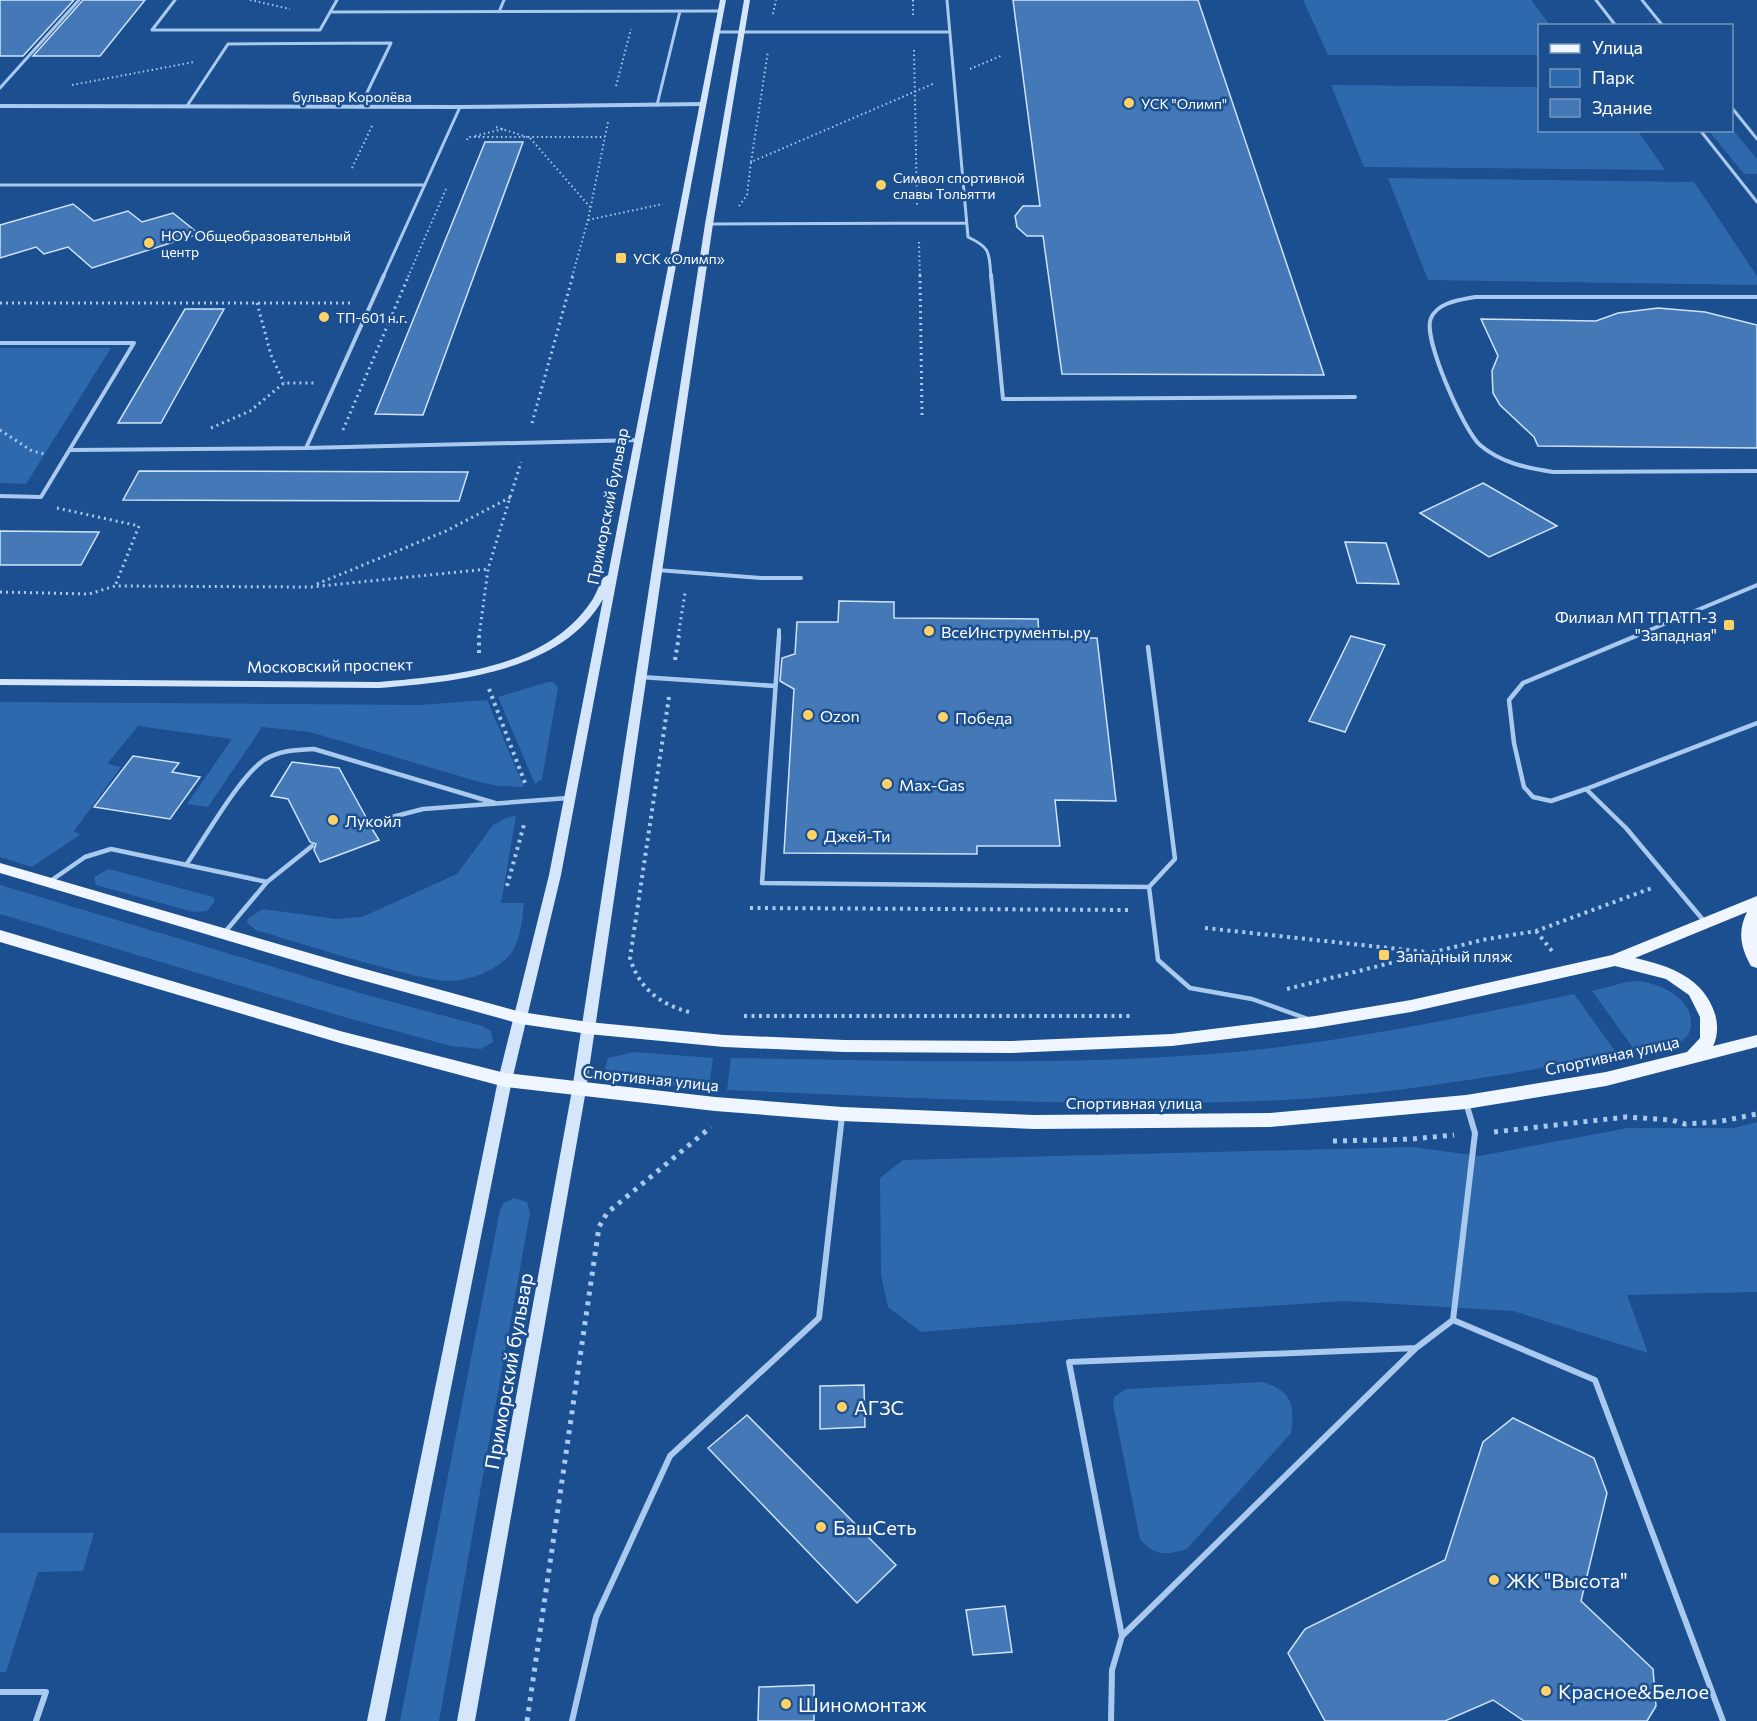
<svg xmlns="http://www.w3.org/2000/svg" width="1757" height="1721" viewBox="0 0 1757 1721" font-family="Commissioner,sans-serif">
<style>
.green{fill:#2e69ad}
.building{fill:#4478b7;stroke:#cfe3fa;stroke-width:1.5}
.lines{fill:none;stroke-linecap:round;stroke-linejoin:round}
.path-far3{stroke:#a9c9ee;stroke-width:2;stroke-dasharray:1.5 3;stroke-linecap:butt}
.path-far2{stroke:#a9c9ee;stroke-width:3;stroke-dasharray:2 4;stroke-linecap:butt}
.path-far1{stroke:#a9c9ee;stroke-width:4;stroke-dasharray:3 4.5;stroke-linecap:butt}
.path{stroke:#a9c9ee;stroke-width:5;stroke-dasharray:4 6;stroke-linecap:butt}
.lane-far3{stroke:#a9c9ee;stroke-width:3}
.lane-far2{stroke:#a9c9ee;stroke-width:4}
.lane-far1{stroke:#a9c9ee;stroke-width:4.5}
.lane{stroke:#a9c9ee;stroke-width:6}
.street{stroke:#a9c9ee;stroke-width:4}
.secondary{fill:#d6e6fa;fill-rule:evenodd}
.primary{fill:#f0f6ff;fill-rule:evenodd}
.poi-dot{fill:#ffd166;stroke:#1b4f8f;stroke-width:2}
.labels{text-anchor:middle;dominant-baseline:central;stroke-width:5;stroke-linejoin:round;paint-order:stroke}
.far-street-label{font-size:14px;fill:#fff;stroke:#1b4f8f}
.far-poi-label{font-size:14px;fill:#fff;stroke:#1b4f8f;text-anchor:start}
.street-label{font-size:16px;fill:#fff;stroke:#1b4f8f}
.poi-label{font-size:16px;fill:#fff;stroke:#1b4f8f;text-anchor:start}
.near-street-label{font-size:20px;fill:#fff;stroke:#1b4f8f}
.near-poi-label{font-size:20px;fill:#fff;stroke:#1b4f8f;text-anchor:start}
</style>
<rect width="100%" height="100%" fill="#1b4f8f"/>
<path class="green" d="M1303 0H1531L1550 25 1540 26 1539 55H1328Z
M1331 85 1539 87 1540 130 1638 131 1665 170 1364 167Z
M1732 129 1757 159V174H1744L1709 131 1732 130Z
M1388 178 1694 182 1757 276V285L1428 280Z
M0 348H111L26 484 0 483Z
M548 682H554L558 688 542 779 535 784 498 697Z
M487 700 524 787 499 786 483 783 310 732 262 727 208 807 187 804 232 739 138 726 107 764 121 767 74 831 80 835 32 867 0 857V702L420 705Z
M516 816 501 903H524C522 920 521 938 512 952 502 966 478 978 460 980 439 983 418 976 397 971 349 959 303 944 256 930L247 923 248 918 263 909 336 919 362 917 457 874 493 825 508 817Z
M109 869 213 897 215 901 207 911 193 912 96 885 94 877Z
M0 885 363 994 482 1026 491 1031 493 1042 481 1049 451 1046 351 1019 0 914Z
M1641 981C1662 985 1692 998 1691 1024 1691 1030 1688 1037 1683 1040 1671 1047 1650 1049 1636 1052L1592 991 1627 982Z
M1574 994 1618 1055C1507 1074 1397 1094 1285 1100 1099 1109 912 1097 727 1090L731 1058C886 1060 1043 1066 1198 1055 1325 1046 1450 1020 1574 994Z
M635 1052 713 1058 709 1088C679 1085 629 1088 605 1069L608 1058Z
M1757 1122V1292L1627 1295 1648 1353 1513 1311 1344 1301 1091 1318 921 1332 888 1307 881 1275 880 1178 903 1160 1412 1147 1479 1156 1628 1128H1734Z
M514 1198 527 1202 530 1213 439 1721H400L500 1210 504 1203Z
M1262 1382C1292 1391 1295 1404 1291 1433L1187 1549C1167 1555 1154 1557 1140 1539L1113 1404 1114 1397 1126 1389Z
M0 1533H94L83 1571 38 1572 6 1672H0Z"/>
<path class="building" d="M0 0H74L23 56H0Z
M83 0H145L100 56H33Z
M1013 0H1198L1324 375 1062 374 1043 236H1027L1017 227 1015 216 1023 206H1040Z
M485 142H523L423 415 375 414Z
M73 204 94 221 128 211 142 222 173 213 199 234 92 268 68 247 44 254 36 247 0 258V225Z
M1658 308 1705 312 1757 325V448L1538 446 1534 437 1500 405 1493 393 1492 371 1498 356 1481 319 1596 321 1618 313Z
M185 309H224L161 423H118Z
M139 471 468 472 459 501 123 500Z
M1483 483 1557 526 1489 557 1420 513Z
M0 531 99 532 81 565H0Z
M1345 542 1386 543 1399 584 1357 583Z
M839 601 894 602V618L1038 619 1039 638H1097L1116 801 1055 800 1060 846H977V854L784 853 794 689 780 681 782 658 795 654 797 622H838Z
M1351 636 1385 645 1345 732 1309 721Z
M133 756 179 763 172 772 200 777 170 819 94 807Z
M292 762 339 768 367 819 365 825 371 827 379 840 320 862 314 850 316 844 310 842 288 799 271 796Z
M864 1385 865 1427 820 1429V1386Z
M747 1415 896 1565 857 1603 708 1448Z
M1513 1418 1594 1458 1607 1493 1581 1601 1653 1669 1656 1706 1647 1721H1524L1493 1700 1445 1721H1325L1288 1653 1305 1629 1445 1560 1483 1442Z
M1005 1606 1012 1652 973 1655 966 1610Z
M814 1685V1721H758L759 1687Z"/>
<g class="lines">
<path class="path-far3" d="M250 0 290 9
M913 0V16
M773 14 776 0
M914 50 917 205
M970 69 1003 55
M72 85 194 62
M616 86 631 29
M496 127 530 138 590 207
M475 136 503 129
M467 140 468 137H605
M751 162 768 51
M352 168 372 126
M739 206 747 195 751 162 935 83
M588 220 663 204
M919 242 920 277
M408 277 446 189
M572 277 588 220 608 122"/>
<path class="path-far2" d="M920 275 922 415
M0 303H350
M257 303 271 355 284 383
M532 423 573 275
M211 428 250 411 284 383H316
M0 430 32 451 45 454
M343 430 409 275
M57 508 139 526 115 586
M317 584 446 531 511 497
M0 592 89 594 115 586 311 587 488 569
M479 637 488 569 521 462
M678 637 685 593"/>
<path class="path-far1" d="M479 653V636
M675 660 679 636
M489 689 525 783
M669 697 630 958C639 988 659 1004 689 1012
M507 886 525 821
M750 908 1132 910
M1205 928 1426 952
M1536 931 1552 951
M1287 989 1482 940 1536 931 1652 888
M744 1016H1130"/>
<path class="path" d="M1494 1132 1626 1117 1672 1120 1685 1124 1717 1122 1757 1114
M1333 1141 1412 1139 1454 1135
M527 1721 599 1227 607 1213 711 1127"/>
<path class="lane-far3" d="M175 0 152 30H320L337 0
M947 0 968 237C991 248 989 252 991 277
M1596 0 1616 26
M1642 0 1663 26
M330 12 721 11
M499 12 504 0
M717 32H949
M0 88 79 0
M657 105 680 11
M187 106 228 44 391 43 360 107
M1732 108 1757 139
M1700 130 1757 202
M0 185H425
M709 224 966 223
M383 277 460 107"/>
<path class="lane-far2" d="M991 275 1003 399 1355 397
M1757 297H1475C1460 300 1438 302 1431 318 1422 337 1464 431 1480 445 1501 463 1527 468 1553 472L1757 471
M0 343H134
M306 448 384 275
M70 450 306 448 638 440
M0 496 41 497 134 343
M657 570 761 578H801
M779 637V630
M1633 637 1757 585"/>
<path class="lane-far1" d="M779 636 762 883 1149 887 1158 960 1190 988 1252 999 1308 1019
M1636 636 1523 683 1509 700 1514 743 1524 787 1533 797 1551 801 1586 789 1626 828 1704 921
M1148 647 1175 859 1149 887
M641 677 775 686
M1586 789 1757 723
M369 823 423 809 568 798
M186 865C205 838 239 777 264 760 280 750 296 750 314 749L495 803
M49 882 85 857 111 849 267 882
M225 932 267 882 312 846
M1466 1104 1467 1108"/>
<path class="lane" d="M1453 1320 1595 1380 1723 1721
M1122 1636 1069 1362 1416 1348
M0 1692H46L36 1721
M572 1721 596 1617 670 1456 819 1318 842 1116
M1111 1721 1112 1670 1122 1636 1416 1348 1453 1320 1475 1133 1467 1106"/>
<path class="street" d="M0 106 460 107 704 104"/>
<path class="secondary" d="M720 0H726L561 875 512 1080 385 1721H367L498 1080 549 875 603 599C562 672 454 682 379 688L0 685V679L379 682C450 676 542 669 588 606 595 598 598 587 603 578L608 575Z
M744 0H750L713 224 586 1090 475 1721H457L572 1090 705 224Z"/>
<path class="primary" d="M0 863 347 964 521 1012 588 1022 724 1035 844 1040 1012 1041 1172 1034 1315 1016 1411 1000 1612 955 1757 896V968L1751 966C1741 948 1737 932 1747 912L1635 958C1670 966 1703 977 1715 1014 1718 1024 1718 1037 1713 1046L1757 1035V1047L1606 1086 1466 1109 1270 1127 1034 1129 842 1121 715 1111 505 1087 340 1043 0 942V930L340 1031 505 1073 715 1097 842 1107 1034 1115 1270 1113 1466 1095 1606 1072 1687 1052 1700 1038V1017L1689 995 1666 979 1615 966 1411 1012 1315 1028 1172 1046 1012 1053 844 1052 724 1047 588 1034 521 1024 347 976 0 873Z"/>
</g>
<g class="poi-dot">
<circle cx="1129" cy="103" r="6"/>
<circle cx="881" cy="185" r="6"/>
<circle cx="149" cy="243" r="6"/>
<rect x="615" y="252" width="12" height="12" rx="3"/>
<circle cx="324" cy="317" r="6"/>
<rect x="1723" y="619" width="12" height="12" rx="3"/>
<circle cx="929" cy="631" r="6"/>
<circle cx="808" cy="715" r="6"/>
<circle cx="943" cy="717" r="6"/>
<circle cx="887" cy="784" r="6"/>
<circle cx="333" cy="820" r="6"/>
<circle cx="812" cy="835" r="6"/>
<rect x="1378" y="949" width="12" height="12" rx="3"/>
<circle cx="842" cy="1407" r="6"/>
<circle cx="821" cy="1527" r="6"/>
<circle cx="1494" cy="1580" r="6"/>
<circle cx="1546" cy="1691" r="6"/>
<circle cx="786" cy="1704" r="6"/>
</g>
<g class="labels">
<g class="far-street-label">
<text x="352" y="96">бульвар Королёва</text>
</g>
<g class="far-poi-label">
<text x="1141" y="103">УСК "Олимп"</text>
<text x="893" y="177">Символ спортивной<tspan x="893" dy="16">славы Тольятти</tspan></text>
<text x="161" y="235">НОУ Общеобразовательный<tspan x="161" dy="16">центр</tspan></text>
<text x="633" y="258">УСК «Олимп»</text>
<text x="336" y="317">ТП-601 н.г.</text>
</g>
<g class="street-label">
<text transform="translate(607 506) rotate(-79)">Приморский бульвар</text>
<text transform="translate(330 665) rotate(-1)">Московский проспект</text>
<text transform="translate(1612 1055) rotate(-12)">Спортивная улица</text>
<text transform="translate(651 1078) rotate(6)">Спортивная улица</text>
<text x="1134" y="1102">Спортивная улица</text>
</g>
<g class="poi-label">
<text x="1717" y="616" text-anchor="end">Филиал МП ТПАТП-3<tspan x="1717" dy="18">"Западная"</tspan></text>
<text x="941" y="631">ВсеИнструменты.ру</text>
<text x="820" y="715">Ozon</text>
<text x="955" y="717">Победа</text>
<text x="899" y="784">Max-Gas</text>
<text x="345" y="820">Лукойл</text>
<text x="824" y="835">Джей-Ти</text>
<text x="1396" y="955">Западный пляж</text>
</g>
<g class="near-street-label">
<text transform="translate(508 1371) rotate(-80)">Приморский бульвар</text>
</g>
<g class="near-poi-label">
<text x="854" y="1407">АГЗС</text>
<text x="833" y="1527">БашСеть</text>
<text x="1506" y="1580">ЖК "Высота"</text>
<text x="1558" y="1691">Красное&amp;Белое</text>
<text x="798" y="1704">Шиномонтаж</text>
</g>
</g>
<rect x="1538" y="24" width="195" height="108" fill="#1b4f8f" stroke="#7695bc" stroke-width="1.5"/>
<rect x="1550" y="44" width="30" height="9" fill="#f0f6ff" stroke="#7695bc" stroke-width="1.5"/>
<text x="1592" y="54" font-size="18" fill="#ffffff">Улица</text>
<rect x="1550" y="69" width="30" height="18" fill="#2e69ad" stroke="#7695bc" stroke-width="1.5"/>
<text x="1592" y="84" font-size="18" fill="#ffffff">Парк</text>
<rect x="1550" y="99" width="30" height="18" fill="#4478b7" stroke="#7695bc" stroke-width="1.5"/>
<text x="1592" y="114" font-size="18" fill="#ffffff">Здание</text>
</svg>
